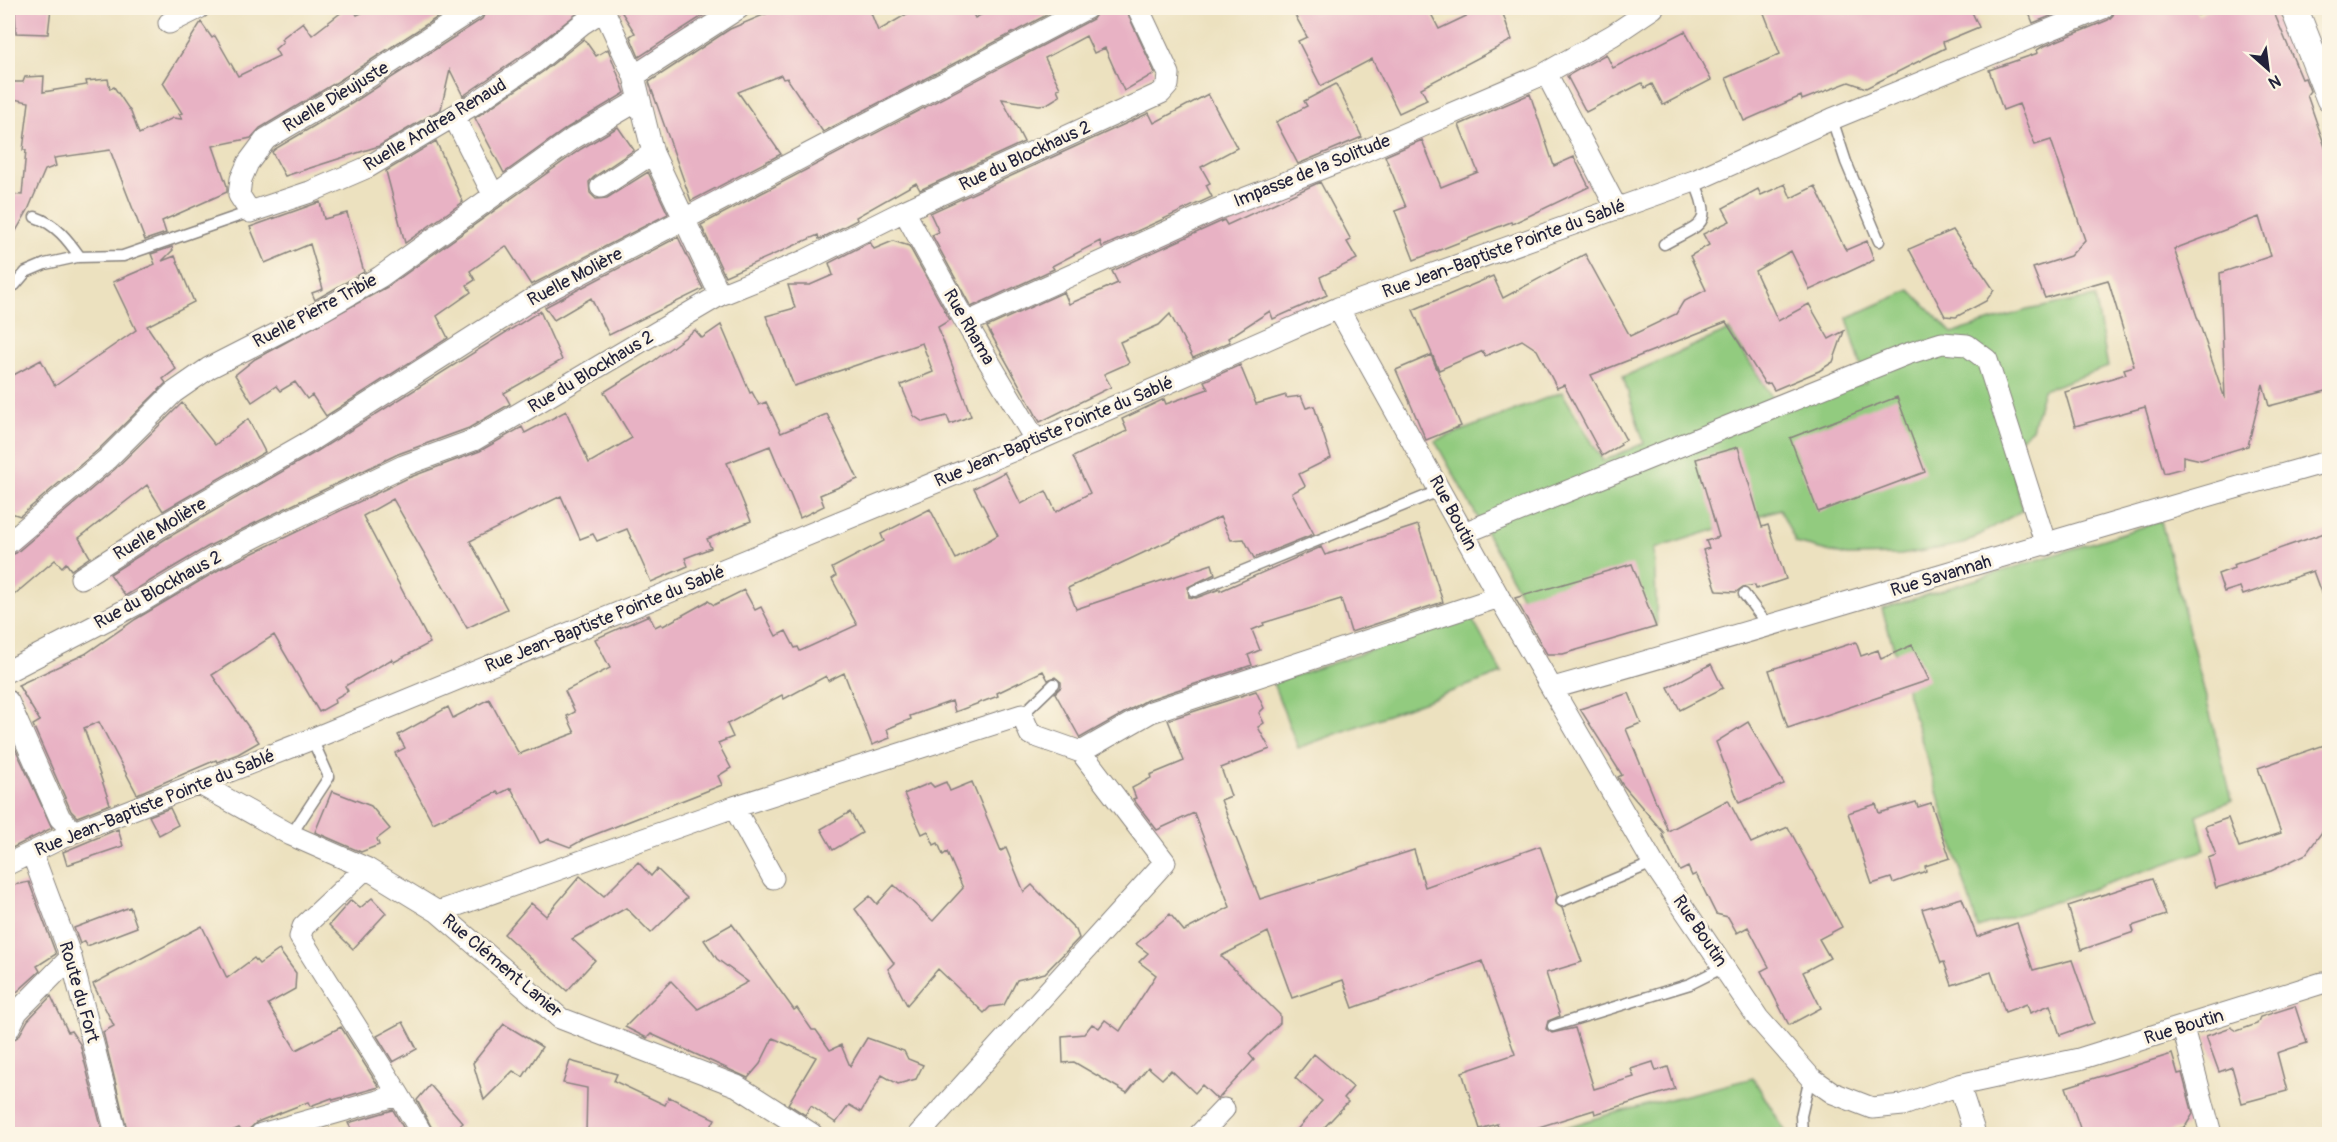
<svg xmlns="http://www.w3.org/2000/svg" width="2337" height="1142" viewBox="0 0 2337 1142" font-family="Pangolin,sans-serif">
<style>
.green{fill:#92cb7f;stroke:#5a765d;stroke-width:1.5}
.building{fill:#e8b2c4;fill-rule:evenodd}
.lines{fill:none;stroke-linecap:round;stroke-linejoin:round}
.service-casing{stroke:#87827d;stroke-width:13}
.minor-casing{stroke:#87827d;stroke-width:23}
.tertiary-casing{stroke:#87827d;stroke-width:29}
.service{stroke:#fff;stroke-width:10}
.minor{stroke:#fff;stroke-width:21}
.tertiary{stroke:#fff;stroke-width:27}
.labels{text-anchor:middle;dominant-baseline:central;stroke-width:6;stroke-linejoin:round;paint-order:stroke}
.street-label{font-size:18px;fill:#22223b;stroke:#fcf5e5}
</style>
<rect width="100%" height="100%" fill="#fcf5e5"/>
<filter id="ink" filterUnits="userSpaceOnUse"><feTurbulence type="fractalNoise" baseFrequency=".0167" numOctaves="2"/><feDisplacementMap in="SourceGraphic" scale="12" xChannelSelector="R" yChannelSelector="G"/><feConvolveMatrix kernelMatrix="1 2 1 2 8 2 1 2 1" color-interpolation-filters="sRGB"/></filter>
<filter id="wash" filterUnits="userSpaceOnUse"><feTurbulence type="fractalNoise" baseFrequency=".008" numOctaves="4" result="noise"/><feDisplacementMap in="SourceGraphic" scale="24" xChannelSelector="R" yChannelSelector="G"/><feGaussianBlur stdDeviation="1.35" result="paint"/><feColorMatrix in="noise" values="0 0 0 0 0 0 0 0 0 0 0 0 0 0 0 0 0 1.4 0 .05"/><feComposite in="paint" operator="in"/></filter>
<g filter="url(#wash)">
<rect width="100%" height="100%" fill="#ece1bf"/>
<path class="green" d="M1910 290 1952 333 2027 310 2095 297 2108 367 2043 390 2032 429 2007 449 2023 510 1964 544 1901 555 1847 556 1796 543 1780 509 1654 549 1657 625 1563 649 1548 644 1435 441 1562 392 1603 461 1644 443 1623 377 1729 330 1772 397 1866 383 1847 318Z
M2161 521 2232 800 2197 815 2205 850 1978 928 1882 609Z
M1471 617 1502 673 1298 748 1273 683Z
M1753 1078 1787 1134H1544L1603 1116Z"/>
<g id="blocks">
<path class="building" d="M15 8H51L48 34 16 33Z
M347 8H353L357 15 372 8H452L337 82 260 128 251 138 213 146 227 186V192L162 221 166 233 145 240 110 150 54 158 56 166 45 170 28 210 8 245V194L22 195 26 150H23L29 102 8 98V82H23L25 77 44 76 43 92 87 85 86 81 108 79 110 89 114 87 131 112 139 134 173 118 182 119 179 114 182 113 163 83 201 22 212 38 215 36 238 76 279 56 275 49 283 42 281 39 303 22 312 35Z
M488 8H584L529 51 463 96 450 70 441 109 379 146 285 176 272 152 275 149 351 104 482 19Z
M619 8H715L639 57 630 36 635 33Z
M780 8H869L878 31 917 8H970L975 18 994 8H1060L823 132 787 78 783 79 781 75 738 92 781 154 691 201 649 82 730 29Z
M1100 8H1125L1155 73 1124 91 1105 48 1094 53 1086 36 1045 58 1060 88 1057 89 1060 96 1047 104 1039 105 1002 99 1024 142 920 190 916 183 856 217 857 220 822 238 819 239 818 235 725 276 701 225 1093 19Z
M1291 8H1428L1439 29 1483 8H1501L1512 40 1421 88 1427 100 1399 113 1372 59 1321 86 1298 41 1307 37Z
M1762 8H1970L1979 27 1943 42 1945 48 1866 88 1849 82 1802 100 1801 96 1744 121 1726 78 1780 54Z
M2027 8H2071L2033 23Z
M2115 8H2194L2198 15 2214 8H2272L2302 79 2305 78 2310 91 2307 95 2330 161V390L2269 406 2263 384 2248 446 2201 460 2183 456V468L2164 473 2145 407 2075 426 2065 392 2126 374 2124 369 2134 366 2108 280 2045 298 2033 268 2070 256 2085 240 2051 140 2035 145 2019 104 2003 110 1989 70 2038 53 2037 50 2042 47 2108 20 2113 15ZM2259 217 2271 256 2220 273 2225 399 2174 249Z
M1685 31 1711 80 1663 105 1652 84 1645 88 1642 83 1586 112 1567 76 1606 54 1613 68Z
M584 39 596 56 608 49 625 93 567 128 504 173 475 118 544 71Z
M1336 84 1362 137 1298 164 1276 122 1307 106 1304 101Z
M1208 94 1237 148 1201 167 1210 183 1206 185 1212 197 1102 247 1100 241 1052 266 1054 269 971 307 932 235 939 232 930 213 1149 113 1154 123Z
M1530 94 1554 166 1574 157 1589 187 1512 224 1511 222 1414 260 1395 211 1406 207 1385 156 1422 140 1441 187 1478 172 1459 125Z
M618 127 634 150 594 177 589 182 590 193 596 199 607 198 648 172 668 214 531 285 506 246 470 271 475 280 467 285 471 292 437 316 448 338 326 416 312 395 307 399 295 382 280 391 276 386 252 402 235 375 255 359 387 287 581 149Z
M436 141 463 202 405 243 386 171Z
M1320 182 1351 240 1347 242 1357 259 1320 277 1327 295 1273 319 1270 311 1228 338 1230 342 1193 358 1170 314 1159 325 1120 342 1129 363 1104 374 1111 387 1040 422 987 327 1064 292 1069 304 1118 283 1112 271 1220 222 1224 220 1227 225Z
M1785 184 1791 198 1815 186 1844 247 1846 250 1867 241 1874 260 1810 290 1791 251 1755 271 1778 321 1809 304 1829 339 1844 331 1833 362 1819 371 1774 390 1770 383 1765 384 1726 322 1591 375 1626 440 1620 443 1621 445 1602 456 1564 385 1557 388 1537 350 1522 340 1485 356 1483 351 1439 370 1413 310 1493 276 1503 298 1585 254 1630 336 1676 314 1683 302 1706 290 1690 256 1709 245 1703 234 1730 221 1723 208 1758 189 1761 195Z
M320 202 324 219 347 213 364 272 315 300 312 293 323 289 310 244 265 263 250 227Z
M1953 230 1994 290 1986 301 1956 317 1945 316 1909 249Z
M678 237 703 289 609 335 591 298 554 320 545 307Z
M893 241 909 246 950 320 938 327 971 416 950 424 947 416 923 422 914 416 901 385 933 372 922 343 794 386 766 316 795 308 788 285H810L833 275 829 263 870 242 874 249Z
M172 247 173 250 162 261 175 256 194 302 147 326 176 369 163 379 166 383 98 450 20 516 8 512V378L41 360 55 386 136 330 113 282 155 264 151 254Z
M540 311 562 360 504 393 510 404 469 428 398 454 257 522 207 547 125 596 110 574 167 538 316 452Z
M721 325 750 393 752 392 759 405 766 402 781 433 827 414 858 479 820 495 824 506 800 518 770 446 727 463 751 521 707 539 711 548 685 558 688 566 651 582 627 529 597 541 593 534 580 539 561 496 470 541 507 609 467 628 393 499 363 516 430 643 394 662 392 659 345 686 348 691 334 699 335 703 319 712 274 635 212 675 259 742 238 754 217 762 216 760 137 794 99 722 84 728 110 804 77 817 71 811 33 725 40 721 18 685 85 654 136 619 220 569 408 478 480 451 522 427 525 433 566 411 589 463 632 438 604 392 651 363 695 330 702 338Z
M1431 355 1461 426 1426 440 1396 370Z
M1240 365 1256 404 1286 395V398L1301 396 1306 408 1314 406 1331 458 1299 474 1305 486 1292 493 1314 534 1254 558 1244 539 1231 540 1220 517 1068 588 1076 609 1212 564 1215 574 1188 587 1189 597 1196 598 1220 589V591L1321 547 1325 555 1418 525 1443 602 1351 632 1341 599 1263 623 1264 625 1252 630 1260 650 1248 655 1252 665 1147 700 1080 738 1055 693 1061 687V682L1055 677 1048 680 1043 671 997 693 998 696 955 712 952 701 910 716 911 719 887 729 890 738 872 745 844 673 828 681 826 676 784 699 782 695 727 724 733 737 718 743 731 768 718 776 722 785 586 838 570 847 549 839 540 843 511 788 499 794 497 792 433 823 395 753 405 748 398 735 448 707 453 718 489 699 519 754 575 733 567 716 575 712 565 691 610 668 595 639 649 615 655 627 661 624 663 626 708 601 714 605 744 590 755 610 761 607 776 636 786 631 795 648 798 647 800 651 857 625 832 579 836 576 832 568 884 541 881 534 930 509 956 559 998 535 974 488 1005 472 1021 504 1046 491 1056 512 1090 493 1073 457 1127 431 1122 419 1164 399 1166 404 1208 389 1204 381Z
M1897 397 1925 472 1818 512 1790 438Z
M182 403 215 445 248 419 265 452 163 511 147 485 79 538 90 557 71 570 66 563 62 567 55 560 8 600V556L16 553 115 469Z
M1738 447 1762 527 1768 525 1786 579 1756 589 1755 585 1743 587 1736 592 1717 591 1703 550 1709 548 1706 541 1719 537 1696 459Z
M2330 531V608L2327 609 2313 571 2243 595 2240 587 2224 592 2218 574 2234 568 2233 565Z
M1632 564 1656 627 1563 654H1547L1515 598Z
M1856 642 1861 656 1878 650 1881 659 1912 645 1929 680 1788 728 1769 670Z
M1711 664 1723 688 1680 710 1668 687Z
M1256 691 1264 708 1259 713 1264 723 1258 727 1270 749 1221 768 1231 796 1221 800 1260 899 1414 850 1425 887 1540 846 1557 895 1555 903 1562 908 1582 962 1546 973 1560 1016 1548 1021 1546 1029 1552 1033 1575 1028 1594 1089 1634 1077 1631 1069 1653 1062 1656 1071 1668 1067 1675 1089 1595 1114 1594 1110 1516 1134H1500L1497 1124 1480 1129 1462 1072 1515 1054 1482 961 1353 1008 1343 980 1292 998 1268 932 1221 956 1280 1015V1023L1249 1054 1254 1060 1219 1098 1217 1099 1202 1085 1195 1093 1171 1070 1162 1079 1148 1067 1127 1093 1074 1062 1063 1063 1062 1036 1084 1034 1092 1024 1099 1028 1105 1020 1120 1031 1156 975 1139 962 1148 953 1136 944 1170 914 1184 931 1230 907 1194 813 1157 830 1133 799 1136 798 1132 788 1151 778 1150 775 1184 761 1168 720Z
M1629 693 1641 723 1626 729 1668 831 1728 800 1751 843 1788 827 1842 927 1819 939 1830 958 1803 972 1821 1008 1789 1025 1761 971 1769 967 1748 927 1737 933 1728 917 1716 914 1696 874 1692 876 1688 867 1680 871 1662 834 1664 833 1622 784 1618 777 1622 775 1580 709Z
M1748 722 1784 784 1739 803 1716 742Z
M10 737 52 828 8 850V738Z
M2330 743V821L2306 854 2271 871 2216 888 2208 858 2216 855 2205 826 2228 818 2239 847 2281 833 2258 768Z
M946 782 950 791 972 782 1001 851 1006 848 1024 892 1032 885 1076 930 1079 938 1045 973 1017 980 1004 1005 990 1007 984 1013 938 969 907 1005 888 969 894 963 855 909 870 896 877 904 894 885 933 921 963 888 947 852 943 855 938 843 934 845 928 831 922 834 904 794 930 783 934 787Z
M332 791 371 806 390 829 377 839 379 845 361 852 315 832Z
M1916 802 1918 807 1931 803 1950 858 1925 866 1926 871 1893 883 1891 878 1872 884 1848 813 1876 804 1879 813Z
M170 808 178 825 159 835 149 816Z
M850 812 862 833 833 850 821 829Z
M118 829 123 846 67 865 63 852Z
M638 862 651 876 657 869 687 898 651 933 626 908 572 939 595 960 567 991 504 934 531 903 546 916 580 876 604 896Z
M2152 879 2166 915 2132 926 2134 932 2081 950 2068 906Z
M29 882 56 954 37 966 40 971 8 1000V886Z
M372 898 386 913 353 949 329 925 351 900 360 908Z
M1962 898 1977 937 2017 923 2033 970 2072 960 2094 1023 2060 1035 2050 1005 2030 1013 2027 1004 2005 1012 1991 972 1952 985 1944 962 1941 963 1922 909Z
M130 907 137 927 87 946 85 941 80 944 74 928Z
M732 924 794 1010 797 1008 812 1030H816L830 1050 841 1045 850 1066 867 1038 904 1051 908 1059 923 1065 916 1079 898 1084 882 1075 861 1112 849 1105 836 1123 811 1106 805 1115 788 1104 816 1057 773 1038 760 1064 748 1078 651 1034 647 1038 625 1027 671 981 698 1009 748 982 717 959 704 940Z
M202 926 227 978 254 958 259 964 279 950 296 973 295 989 268 1004 296 1050 341 1027 379 1087 333 1100 332 1098 310 1106 308 1102 257 1122 244 1134 239 1128 225 1134H128L103 1032 114 1026 93 984Z
M51 996 68 1032 71 1031 80 1044 103 1134H8V1050L10 1042 19 1036 28 1020Z
M2295 1006 2307 1043 2277 1053 2287 1091 2242 1103 2232 1067 2219 1072 2206 1036 2231 1027 2237 1031 2257 1024 2260 1017Z
M403 1022 417 1049 393 1062 377 1036Z
M504 1024 542 1047 523 1077 513 1071 484 1100 473 1063Z
M1314 1054 1353 1087 1344 1098 1348 1102 1318 1134H1293L1322 1101 1295 1078Z
M2172 1054 2178 1074 2182 1073 2193 1114 2185 1127 2161 1134H2082L2066 1087Z
M570 1061 617 1074 614 1081 665 1105 669 1097 715 1119 707 1134H586L587 1088 563 1083Z
M430 1085 463 1123 450 1134H435L417 1100Z
M393 1110 407 1134H354L348 1123Z"/>
</g>
</g>
<g filter="url(#ink)">
<use href="#blocks" fill-opacity="0" stroke="#87827d" stroke-width="1.5"/>
<g class="lines">
<defs>
<path id="service" d="M1832 119 1846 162 1879 241
M35 217C56 224 68 240 80 257
M1664 244C1702 224 1714 225 1694 181
M8 287 15 285 26 272 45 264 77 257 123 256 250 212
M1194 591 1441 490
M1744 594 1769 627
M1022 715 1054 684
M291 835 329 777 312 739
M1562 901 1653 863
M1553 1026 1690 984 1724 967
M1802 1134 1801 1116 1810 1077"/>
<path id="minor" d="M475 8 344 93 266 139 248 163 241 179 239 195 250 212 310 192 368 167 474 104 537 61 582 24 604 10
M603 8 634 76 653 153 720 295
M169 23 199 8
M1546 73 1617 209
M634 76 739 8
M454 117 493 194
M601 187 653 153
M904 211 966 323 1036 441
M1338 308 1499 597 1653 863 1758 1018 1810 1077 1833 1093 1872 1108 1903 1105 1959 1085 2079 1059 2322 983
M966 323 1215 210 1348 158 1546 73 1613 35 1653 8
M1464 533 1907 354 1942 343 1967 345 1987 360 2046 545
M8 543 107 459 173 393 209 368 323 310 380 277 574 138 639 100
M81 578 160 527 310 441 534 298 1087 8
M8 671 139 603 214 558 263 533 403 466 474 440 720 295 804 261 904 211 1161 93 1168 85 1169 74 1138 8
M1553 688C1812 615 2070 534 2330 461
M8 701 60 818 74 832
M198 783 291 835 366 868 438 912 560 1018 737 1086 812 1134
M734 807 773 878
M32 853 71 957 116 1134
M8 864 74 832 312 739 1036 441 1338 308 1694 181 1832 119 2103 8
M438 912 734 807 1022 715 1030 734 1081 752 1151 712 1499 597
M2183 1028 2211 1134
M8 1030 17 1012 71 957
M1959 1085 1975 1134
M399 1095 422 1134
M261 1134 399 1095 300 937 303 927 366 868
M919 1134 1165 862 1081 752
M1200 1134 1224 1109"/>
<path id="tertiary" d="M2294 8 2330 99"/>
</defs>
<use href="#service" class="service-casing"/>
<use href="#minor" class="minor-casing"/>
<use href="#tertiary" class="tertiary-casing"/>
<use href="#service" class="service"/>
<use href="#minor" class="minor"/>
<use href="#tertiary" class="tertiary"/>
</g>
</g>
<g class="labels">
<g class="street-label">
<text transform="translate(336 97) rotate(-31)">Ruelle Dieujuste</text>
<text transform="translate(435 125) rotate(-31)">Ruelle Andrea Renaud</text>
<text transform="translate(1025 156) rotate(-25)">Rue du Blockhaus 2</text>
<text transform="translate(1312 171) rotate(-22)">Impasse de la Solitude</text>
<text transform="translate(1504 249) rotate(-20)">Rue Jean-Baptiste Pointe du Sablé</text>
<text transform="translate(575 277) rotate(-28)">Ruelle Molière</text>
<text transform="translate(315 311) rotate(-28)">Ruelle Pierre Tribie</text>
<text transform="translate(969 327) rotate(60)">Rue Rhama</text>
<text transform="translate(591 372) rotate(-31)">Rue du Blockhaus 2</text>
<text transform="translate(1054 432) rotate(-23)">Rue Jean-Baptiste Pointe du Sablé</text>
<text transform="translate(1453 513) rotate(62)">Rue Boutin</text>
<text transform="translate(160 529) rotate(-31)">Ruelle Molière</text>
<text transform="translate(1941 576) rotate(-17)">Rue Savannah</text>
<text transform="translate(158 590) rotate(-29)">Rue du Blockhaus 2</text>
<text transform="translate(605 619) rotate(-22)">Rue Jean-Baptiste Pointe du Sablé</text>
<text transform="translate(155 803) rotate(-22)">Rue Jean-Baptiste Pointe du Sablé</text>
<text transform="translate(1700 931) rotate(56)">Rue Boutin</text>
<text transform="translate(502 966) rotate(40)">Rue Clément Lanier</text>
<text transform="translate(79 992) rotate(74)">Route du Fort</text>
<text transform="translate(2184 1027) rotate(-17)">Rue Boutin</text>
</g>
</g>
<rect width="2337" height="1142" fill="none" stroke="#fcf5e5" stroke-width="30"/>
<g transform="translate(2268 69) rotate(152)" stroke="#fcf5e5" stroke-width="4.5" paint-order="stroke">
<path d="M0-4.5L10 22L0 15L-10 22Z" fill="#22223b"/>
<text y="-9" font-size="16" font-weight="bold" text-anchor="middle" fill="#22223b">N</text>
</g>
</svg>
